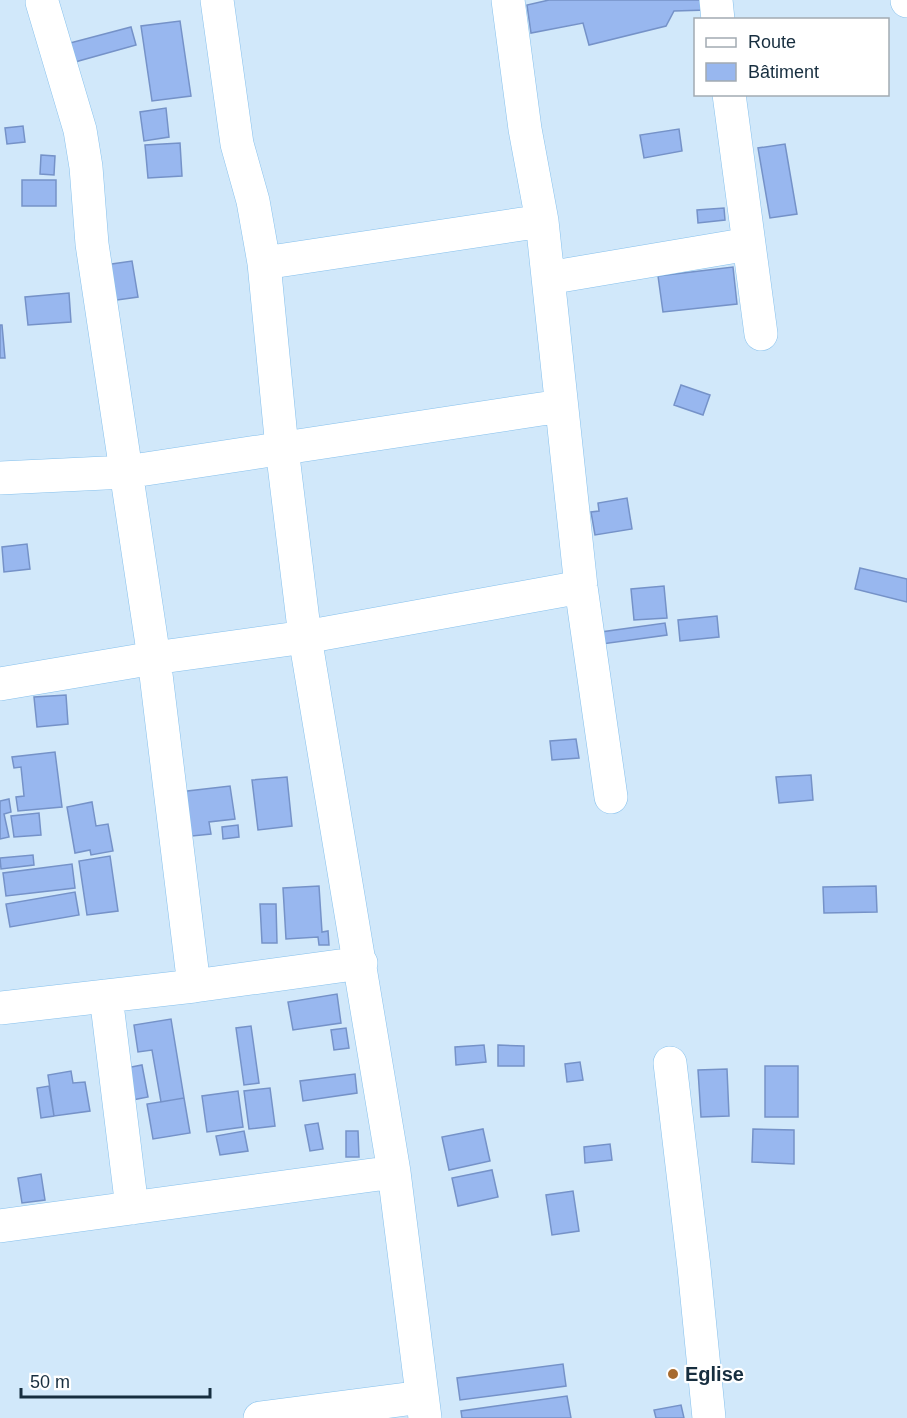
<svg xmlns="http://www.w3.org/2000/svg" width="907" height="1418" viewBox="0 0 907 1418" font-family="Arial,sans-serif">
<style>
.building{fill:#98b7ef;stroke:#7592c8;stroke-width:1.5}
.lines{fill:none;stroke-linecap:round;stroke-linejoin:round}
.minor-casing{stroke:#86c0ec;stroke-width:34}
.minor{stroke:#fff;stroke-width:33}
.poi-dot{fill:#a76a2e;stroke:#fff;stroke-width:2}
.labels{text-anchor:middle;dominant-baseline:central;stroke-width:4.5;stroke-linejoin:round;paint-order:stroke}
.poi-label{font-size:20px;font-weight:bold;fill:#172e3f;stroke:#fff;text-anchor:start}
</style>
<rect width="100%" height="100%" fill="#d1e8fa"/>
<path class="building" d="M549 0H705L707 10 674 11 666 26 589 45 583 23 531 33 527 5Z
M180 21 191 96 152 101 141 26Z
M131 27 136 45 75 62 70 43Z
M166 108 169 137 144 141 140 112Z
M23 126 25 142 7 144 5 128Z
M679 129 682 151 644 158 640 135Z
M180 143 182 176 148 178 145 145Z
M785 144 797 214 770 218 758 148Z
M41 155 55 156 54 175 40 174Z
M22 180H56V206H22Z
M724 208 725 220 698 223 697 210Z
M132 261 138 297 110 301 105 265Z
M733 267 737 304 663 312 658 276Z
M69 293 71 322 28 325 25 297Z
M0 325H2L5 358H0Z
M681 385 710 395 703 415 674 405Z
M627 498 632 529 595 535 591 512 599 511 598 503Z
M27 544 30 569 4 572 2 547Z
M860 568 907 579V602L855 589Z
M664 586 667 618 634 620 631 589Z
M717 616 719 637 680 641 678 620Z
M665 623 667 635 602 644 601 632Z
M66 695 68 724 37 727 34 697Z
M576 739 579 758 552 760 550 741Z
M55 752 62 807 18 811 16 797 24 796 21 767 14 768 12 757Z
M811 775 813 800 779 803 776 777Z
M287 777 292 826 258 830 252 780Z
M230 786 235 819 209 822 211 834 192 836 179 792Z
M9 799 11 812 4 814 9 837 0 839V801Z
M92 802 96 826 108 824 113 851 91 855 90 850 75 853 67 807Z
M39 813 41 835 14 837 11 816Z
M238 825 239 837 223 839 222 827Z
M33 855 34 865 1 869 0 858Z
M110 856 118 911 87 915 79 861Z
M72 864 75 888 6 896 3 873Z
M319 886 322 932 328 931 329 945H319L318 937 286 939 283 888Z
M876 886 877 912 824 913 823 887Z
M75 892 79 915 10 927 6 904Z
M260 904H276L277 943H262Z
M337 994 341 1023 293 1030 288 1002Z
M171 1019 184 1098 161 1102 152 1050 138 1052 134 1025Z
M251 1026 259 1083 244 1085 236 1028Z
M346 1028 349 1048 334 1050 331 1030Z
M484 1045 486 1062 456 1065 455 1047Z
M498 1045 524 1046V1066H498Z
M580 1062 583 1080 567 1082 565 1064Z
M142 1065 148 1097 132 1100 126 1068Z
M765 1066H798V1117H765Z
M727 1069 729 1116 701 1117 698 1070Z
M71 1071 73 1083 85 1082 90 1111 54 1116 48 1075Z
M355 1074 357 1093 303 1101 300 1081Z
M49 1086 54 1116 41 1118 37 1088Z
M270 1088 275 1126 249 1129 244 1091Z
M238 1091 243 1127 207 1132 202 1096Z
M184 1098 190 1133 153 1139 147 1104Z
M318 1123 323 1149 310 1151 305 1125Z
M483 1129 490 1161 449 1170 442 1137Z
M753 1129 794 1130V1164L752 1162Z
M244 1131 248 1151 220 1155 216 1136Z
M346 1131H358L359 1157H346Z
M610 1144 612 1160 585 1163 584 1147Z
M492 1170 498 1197 458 1206 452 1178Z
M41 1174 45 1200 22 1203 18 1178Z
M573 1191 579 1231 552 1235 546 1195Z
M563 1364 566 1386 460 1400 457 1378Z
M567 1396 571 1418H462L461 1411Z
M681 1405 684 1418H656L654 1410Z"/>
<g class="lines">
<defs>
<path id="minor" d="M217 0 237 144 253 201 264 263
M716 0 718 20
M907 0V1
M42 2 80 130 86 167 92 244 154 658 194 986
M729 94 761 334
M542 221 581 587 611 797
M548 278 749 244
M0 478 126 472 561 406
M0 684 154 658 305 637 581 587
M106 996 132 1208
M0 1008 194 986 361 963
M670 1063 694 1267 709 1418
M0 1226 394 1172
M260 1418 422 1397
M425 1418 394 1172 305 637 282 448 264 263 542 221 525 129 508 0"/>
</defs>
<use href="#minor" class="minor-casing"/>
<use href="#minor" class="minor"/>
</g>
<circle class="poi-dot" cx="673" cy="1374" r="6"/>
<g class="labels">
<g class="poi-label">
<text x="685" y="1374">Eglise</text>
</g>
</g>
<rect x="694" y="18" width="195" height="78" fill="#ffffff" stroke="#a2abb2" stroke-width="1.5"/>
<rect x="706" y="38" width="30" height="9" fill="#ffffff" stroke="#a2abb2" stroke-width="1.5"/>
<text x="748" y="48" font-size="18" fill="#172e3f">Route</text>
<rect x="706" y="63" width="30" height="18" fill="#98b7ef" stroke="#a2abb2" stroke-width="1.5"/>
<text x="748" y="78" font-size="18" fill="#172e3f">Bâtiment</text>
<path d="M21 1388v9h189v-9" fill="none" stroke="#172e3f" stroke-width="3"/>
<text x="30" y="1388" font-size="18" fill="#172e3f" stroke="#ffffff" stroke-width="4.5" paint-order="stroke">50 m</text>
</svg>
